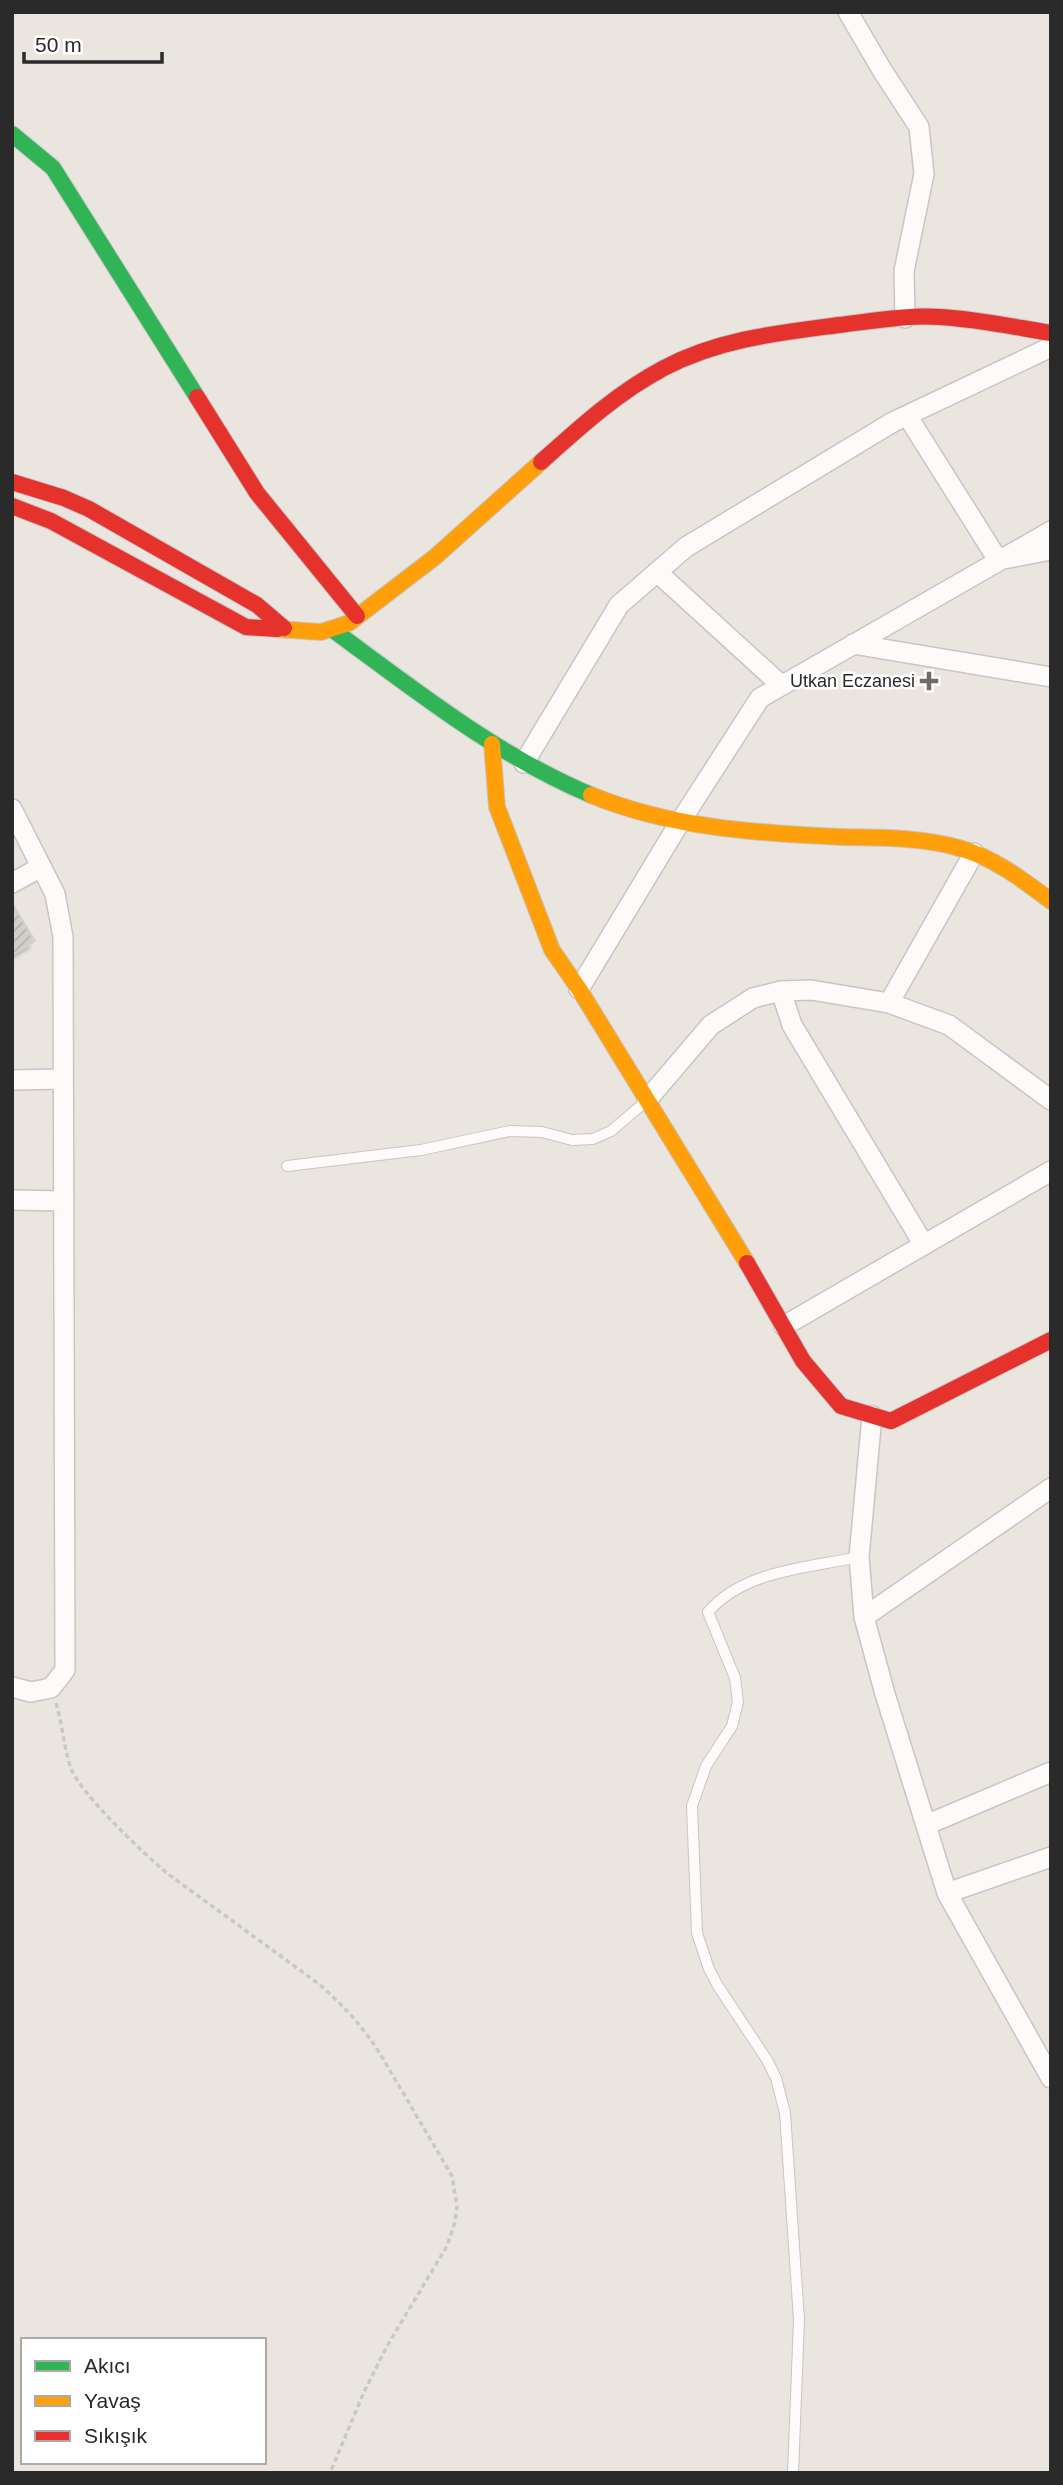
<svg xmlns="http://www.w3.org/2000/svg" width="1063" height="2485" viewBox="0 0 1063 2485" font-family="Helvetica,sans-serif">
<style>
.building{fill:url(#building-hatch);stroke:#d4d1cb;stroke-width:2;filter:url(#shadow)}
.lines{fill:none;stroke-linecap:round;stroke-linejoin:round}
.lane-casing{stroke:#c7c5c5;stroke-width:12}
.street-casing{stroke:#c7c5c5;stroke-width:22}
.fast-casing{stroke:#c7c5c5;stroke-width:18}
.slow-casing{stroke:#c7c5c5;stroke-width:18}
.jam-casing{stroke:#c7c5c5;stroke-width:18}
.path{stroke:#c8c8c7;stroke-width:3.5;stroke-dasharray:5 3.5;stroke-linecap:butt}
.lane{stroke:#fcfbfa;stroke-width:10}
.street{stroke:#fcfbfa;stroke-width:19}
.fast{stroke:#30b455;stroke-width:16}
.slow{stroke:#ff9f0a;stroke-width:16}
.jam{stroke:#e5322d;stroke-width:16}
.poi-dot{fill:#6d6c69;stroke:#fff;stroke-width:2.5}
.labels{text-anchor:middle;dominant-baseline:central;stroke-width:5;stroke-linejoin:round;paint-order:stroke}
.poi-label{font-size:18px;fill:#2a2a2a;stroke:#fff;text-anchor:end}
</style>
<defs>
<pattern id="building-hatch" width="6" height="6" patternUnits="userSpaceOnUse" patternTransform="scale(1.75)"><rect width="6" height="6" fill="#d2d0cb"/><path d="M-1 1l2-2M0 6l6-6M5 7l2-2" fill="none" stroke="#b4b3ae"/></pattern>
<filter id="shadow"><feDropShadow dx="-6" dy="6" stdDeviation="2" flood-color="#0004"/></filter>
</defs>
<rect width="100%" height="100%" fill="#eae6df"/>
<path class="building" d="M12 903 35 941 12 955Z"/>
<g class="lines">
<defs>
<path id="lane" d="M287 1166 421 1150 510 1131 542 1132 572 1140 593 1139 611 1131 644 1103
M793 2473 799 2320 785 2113 776 2078 767 2060 718 1986 709 1969 697 1933 692 1806 706 1766 732 1726 738 1702 735 1678 708 1612C745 1570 807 1568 859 1557"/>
<path id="street" d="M848 12 882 70 919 127 924 174 904 271 905 318
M908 417 998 560 1051 550
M657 572 781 685
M853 644 1051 677
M524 763 619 605 686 547 893 422 1051 347
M12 809 55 894 63 937 65 1670 51 1688 31 1692 12 1687
M12 883 41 867
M579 989 680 822 760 698 1051 531
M781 991 792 1025 924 1245
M889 1003 974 853
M12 1080 63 1079
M647 1100 711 1025 753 998 781 991 811 990 889 1003 949 1025 1051 1100
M12 1200 64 1201
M784 1326 1051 1171
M872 1416 859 1557 864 1617 885 1694 947 1893 1051 2078
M864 1617 1051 1488
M926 1825 1051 1772
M947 1893 1051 1857"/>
<path id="fast" d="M12 134 53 168 197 397
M333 630C415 690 496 755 591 795"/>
<path id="slow" d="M277 629 321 632 349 623 435 557 541 462
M492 744 497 807 552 950 579 989 747 1263
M591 795C671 828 756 833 842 837 881 838 921 837 959 848 993 857 1023 880 1051 901"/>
<path id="jam" d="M197 397 257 493 357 616
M541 462C580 427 617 393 664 368 719 339 778 333 839 325 873 321 906 315 940 317 977 319 1014 327 1051 333
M12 482 64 498 89 509 257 605 284 628
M12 506 51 521 246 627 277 629
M747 1263 803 1361 841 1406 891 1421 1051 1340"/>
</defs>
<use href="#lane" class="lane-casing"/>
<use href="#street" class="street-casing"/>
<use href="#fast" class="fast-casing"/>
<use href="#slow" class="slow-casing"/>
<use href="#jam" class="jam-casing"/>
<path class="path" d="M56 1703C62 1724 64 1746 70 1766 78 1792 145 1855 168 1874L319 1984C343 2005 362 2026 379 2052L452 2176 457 2206 455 2222 447 2246 387 2346 364 2392 330 2473"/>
<use href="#lane" class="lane"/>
<use href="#street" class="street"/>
<use href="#fast" class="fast"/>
<use href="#slow" class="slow"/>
<use href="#jam" class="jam"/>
</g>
<path class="poi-dot" d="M925.5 670.5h7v7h7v7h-7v7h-7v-7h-7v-7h7z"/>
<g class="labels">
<g class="poi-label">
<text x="915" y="681">Utkan Eczanesi</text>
</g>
</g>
<rect width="1063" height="2485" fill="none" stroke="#2a2a2a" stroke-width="28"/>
<rect x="21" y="2338" width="245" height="126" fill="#ffffff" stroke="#aaaaaa" stroke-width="2"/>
<rect x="35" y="2361" width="35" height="10" fill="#30b455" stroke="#aaaaaa" stroke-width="2"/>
<text x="84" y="2373" font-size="21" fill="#2a2a2a">Akıcı</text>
<rect x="35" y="2396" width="35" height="10" fill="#ff9f0a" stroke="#aaaaaa" stroke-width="2"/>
<text x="84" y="2408" font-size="21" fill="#2a2a2a">Yavaş</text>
<rect x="35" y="2431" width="35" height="10" fill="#e5322d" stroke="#aaaaaa" stroke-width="2"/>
<text x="84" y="2443" font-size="21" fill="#2a2a2a">Sıkışık</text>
<path d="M24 52v10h138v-10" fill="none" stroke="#2a2a2a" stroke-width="3.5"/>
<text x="35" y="52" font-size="21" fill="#2a2a2a" stroke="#ffffff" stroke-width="5" paint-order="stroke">50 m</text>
</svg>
